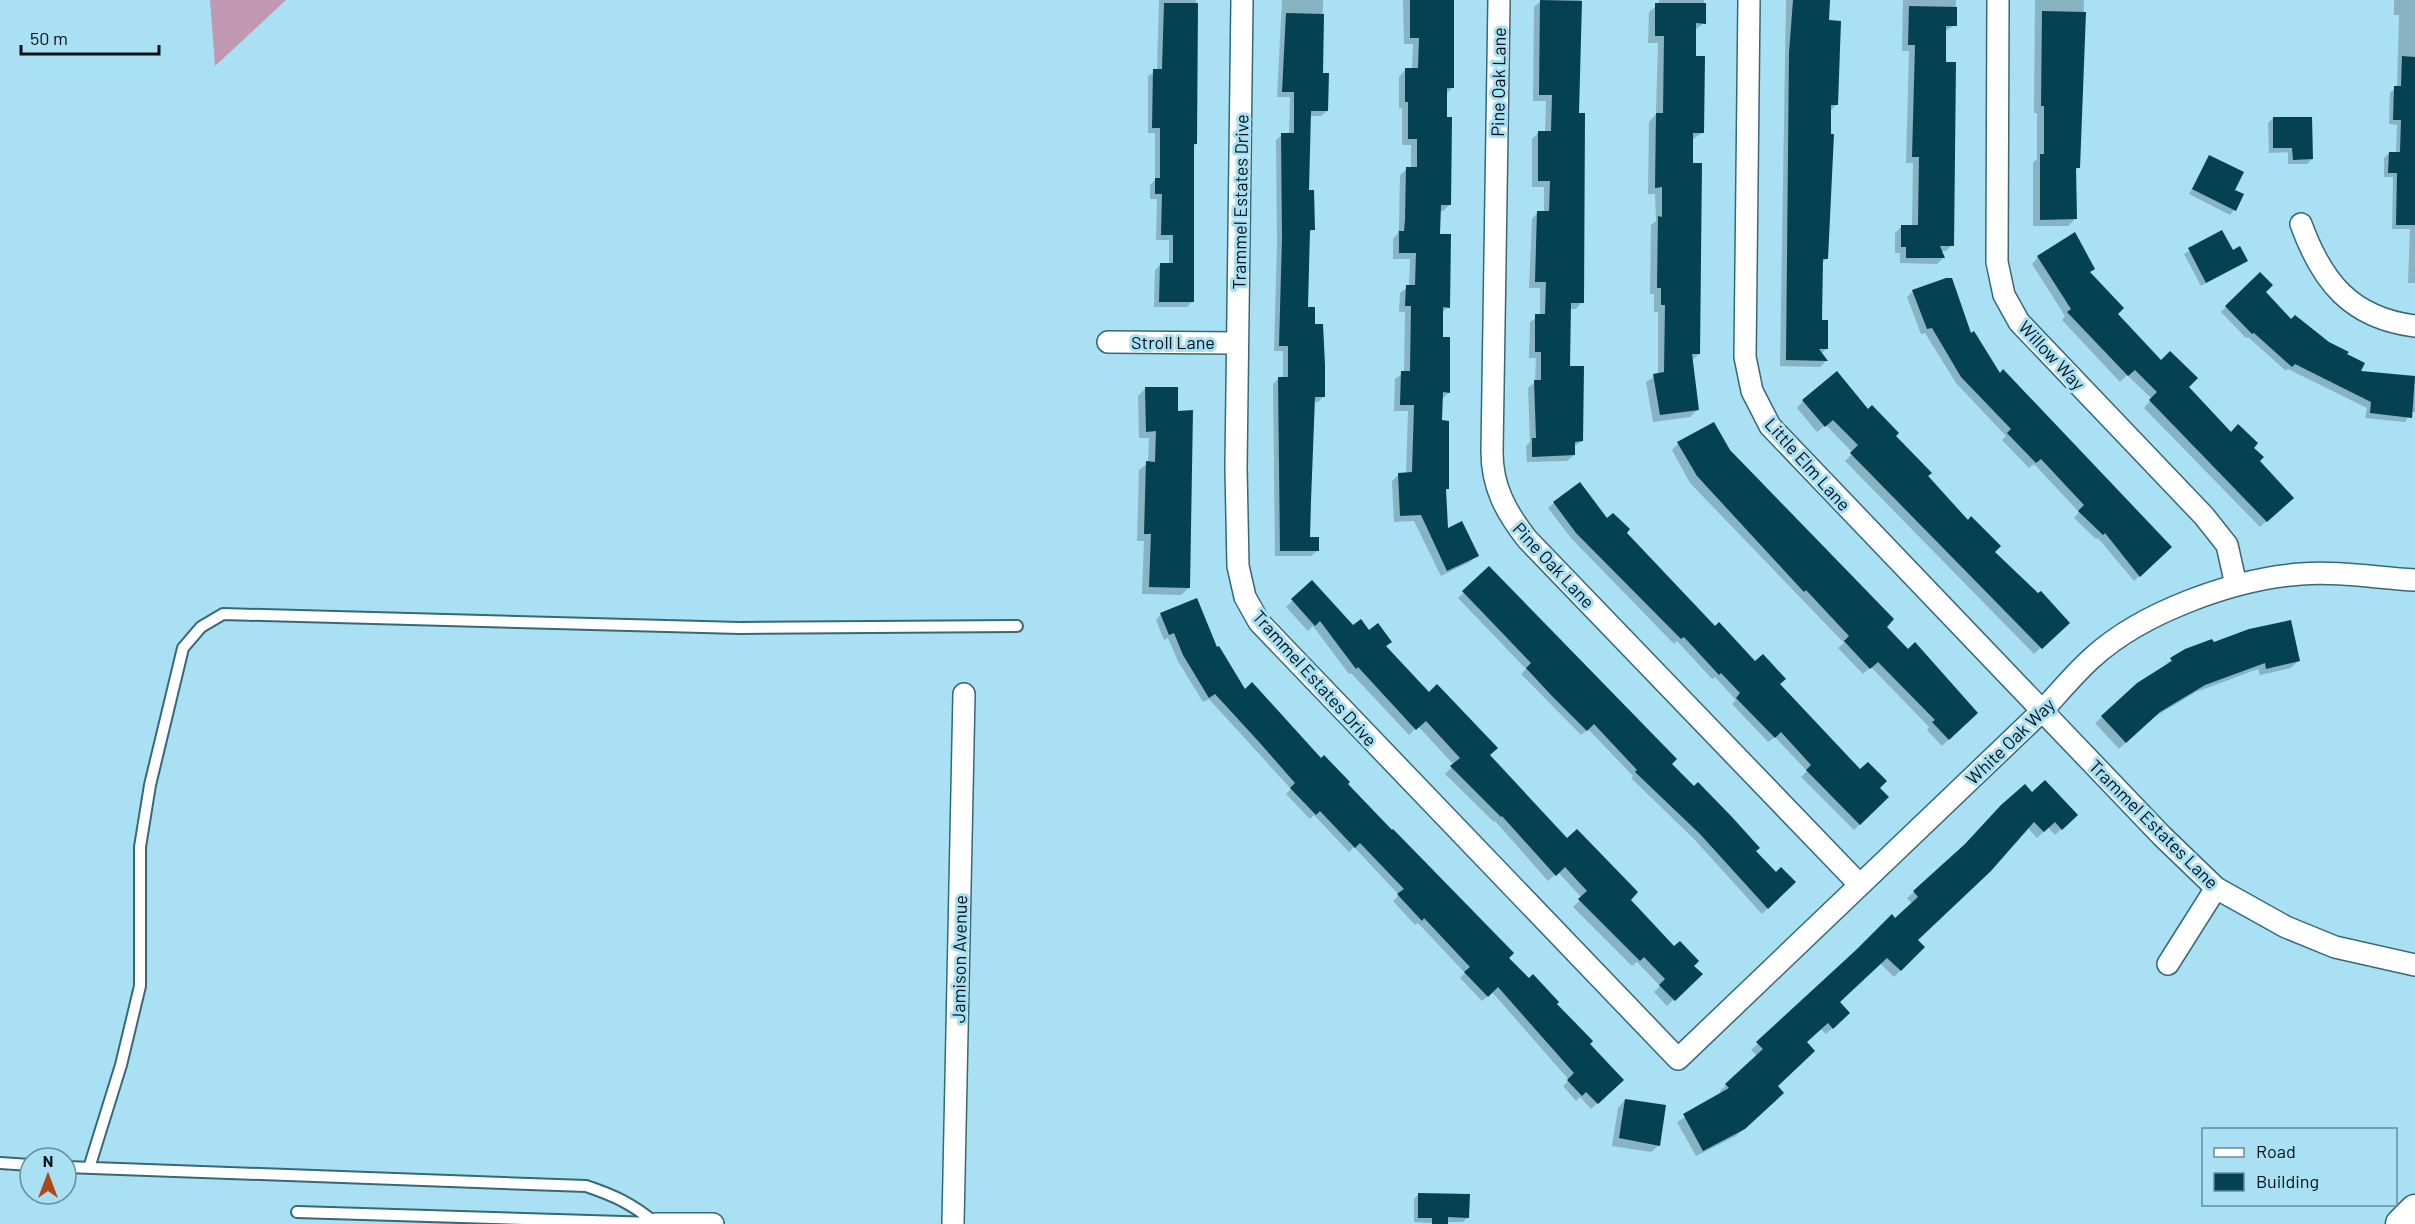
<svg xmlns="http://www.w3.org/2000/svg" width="2415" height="1224" viewBox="0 0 2415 1224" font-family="Barlow,sans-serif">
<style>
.green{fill:#c198b1}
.shadow{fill:#0003}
.building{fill:#044151}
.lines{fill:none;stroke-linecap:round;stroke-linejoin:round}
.lane-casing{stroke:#35697a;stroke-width:14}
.street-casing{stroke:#35697a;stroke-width:24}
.secondary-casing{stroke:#35697a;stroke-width:33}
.lane{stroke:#fff;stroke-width:10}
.street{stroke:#fff;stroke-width:21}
.secondary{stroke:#fff;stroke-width:30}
.labels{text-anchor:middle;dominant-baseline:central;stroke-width:6;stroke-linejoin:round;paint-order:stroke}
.street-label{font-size:18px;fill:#001017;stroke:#a9e0f3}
</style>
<rect width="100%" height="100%" fill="#a9e0f3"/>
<path class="green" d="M210 0H286L215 66Z"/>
<path class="shadow" d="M1159 0H1196V144L1192 147 1193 301 1187 307H1154L1155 270 1160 265H1169V240H1156L1157 199H1150V185L1155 180V133H1148V76L1157 71Z
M1282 0H1323L1322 74 1327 111 1321 116H1309L1308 192 1313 229 1308 234 1306 309 1314 325 1323 397 1318 402H1313L1308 538 1317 551 1311 556H1275L1273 384 1279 378H1283V351H1274L1277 244 1276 140 1282 135H1289L1290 97H1277Z
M1403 0H1454L1452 88 1445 95 1450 204 1443 211H1439V235L1448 307 1441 314V338L1449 392 1442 399 1441 422 1448 489 1444 492 1446 530 1477 555 1470 562 1441 576 1414 521 1394 522 1392 481 1399 474H1406L1408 411H1394L1395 379 1404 373 1405 312H1399L1400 293 1409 286 1410 259H1393V239L1398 233 1399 227 1400 175 1407 169H1411V145H1402V108H1399V77L1405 70H1412L1413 44H1404Z
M1542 0H1581L1577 114 1582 302 1576 309H1569V368L1582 441 1573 447 1574 455 1567 461 1527 462 1526 446 1530 442 1528 388 1535 382 1536 358H1529L1530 322 1540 315V288H1529L1532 219 1538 212H1544V187H1532V139L1539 132 1545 133 1546 101H1533L1534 7Z
M1659 0H1704V23L1695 30V57L1703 132 1692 140 1699 354 1691 361 1697 410 1690 417 1653 422 1646 382 1658 375V312H1654V294H1650L1651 225 1656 221 1655 194H1648L1649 122 1656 114 1658 43H1648L1649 12 1659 4Z
M1786 0H1828V22L1837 104 1829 112 1827 258 1822 263 1821 321 1826 349 1821 354 1826 361 1820 367 1780 366Z
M1903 0H1956L1955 25 1945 31 1952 245 1946 251H1941L1943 258 1937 264 1900 263V253H1895V233L1902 226H1912L1913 163H1906L1909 51H1902Z
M2035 0H2084L2079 167 2075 171V219L2068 226H2033V163L2037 159V113H2034Z
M2394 0H2415V283H2408L2410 229H2392L2393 177H2384V158L2389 153H2396L2397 125 2389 124 2390 92 2397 88 2399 15H2394Z
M2273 118 2312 159 2307 164H2288V152L2269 153 2268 123Z
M2210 157 2233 190 2234 210 2230 215 2189 194Z
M2222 232 2232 252 2246 260 2201 286 2184 254Z
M2038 257 2089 273 2116 314 2230 434 2251 448 2285 504 2260 527 2144 408 2152 399 2127 375 2120 382 2062 320 2065 316 2032 264Z
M2260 274 2264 292 2291 321 2345 355 2359 372 2415 378V412H2411L2405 422 2365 418 2367 408 2288 369 2286 371 2248 337 2246 338 2221 312Z
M1913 291 1970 335 1999 375 2170 547 2134 581 2098 538 2096 539 2074 518 2079 512 2034 464 2029 468 2002 440 2006 436 1956 383 1925 333 1921 334 1907 297Z
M1176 388 1189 588 1181 595 1142 594 1144 541H1137L1138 505 1139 470 1148 463 1149 438H1139L1138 396 1145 389Z
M1803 401 1868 411 1894 436 2061 629 2034 654 1845 461 1853 453 1826 425 1817 432 1797 408Z
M1678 444 1729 451 1885 627 1976 712 1942 746 1927 730 1929 727 1871 667 1863 674 1838 648 1844 643 1690 483 1672 450Z
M1554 503 1607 521 1625 533 1715 628 1778 685 1887 797 1854 830 1801 777 1807 771 1775 737 1768 742 1732 704 1736 700 1715 677 1712 679 1677 641 1674 644 1571 538 1548 508Z
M1489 568 1754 852 1776 874 1794 882 1762 914 1694 839 1631 778 1633 776 1588 729 1581 735 1521 674 1526 669 1458 598Z
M1312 582 1353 627 1390 642 1385 647 1567 841 1700 974 1667 1006 1654 992 1660 986 1637 962 1632 966 1573 907 1582 898 1558 872 1548 881 1495 821 1494 822 1445 774 1454 765 1418 726 1409 735 1351 673 1349 674 1313 626 1308 631 1286 607Z
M1161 614 1216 649 1245 691 1346 784 1507 958 1555 1004 1622 1080 1591 1109 1580 1097 1576 1101 1563 1086 1569 1080 1492 992 1482 1001 1460 978 1465 973 1418 923 1415 925 1393 901 1399 895 1354 847 1349 852 1314 815 1310 819 1286 794 1291 789 1209 699 1203 702 1178 661 1168 638 1164 640 1156 620Z
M2213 644 2298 661 2291 668 2260 675 2258 669 2196 692 2151 719 2119 749 2095 723 2171 660Z
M2032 794 2076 815 2055 835 2048 827 2037 838 2027 827 1916 940 1923 947 1894 977 1880 963 1838 1002 1848 1013 1826 1034 1820 1028 1805 1043 1776 1086V1099L1736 1136 1696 1156 1677 1122 1722 1094 1720 1091 1757 1056 1751 1050 1912 904 1907 898 1914 892 1963 847Z
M1625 1100 1659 1145 1651 1152 1612 1146 1618 1108Z
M1419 1194 1468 1217 1463 1222H1446V1224L1414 1222V1199Z"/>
<path class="building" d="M1410 0H1454V88H1447V117H1452L1451 205H1441L1440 234H1451L1450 308 1443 307V337H1450V393L1443 392 1442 420 1449 421V489H1446L1448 528 1462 521 1479 556 1447 571 1421 515 1400 516 1398 473 1412 472 1414 405H1400L1401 371H1410L1411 306H1405L1406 285H1415L1416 253H1399V231H1404L1405 220 1406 167H1417V139H1408V102H1405V68H1418L1419 38H1410Z
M1540 0 1582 1 1579 113H1585L1584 303H1571L1570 366H1584L1583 441 1575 442V455L1532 457V438H1536L1534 380H1541V352H1535V314H1545L1546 282H1535L1537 211H1549L1550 181H1538V131H1551L1552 95H1539Z
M1793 0H1830L1829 20 1841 21 1838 105H1831V134H1834L1828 259H1823L1822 320H1828V349H1819L1828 361 1786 360 1789 53Z
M1164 3H1198L1197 144H1194V302H1159L1160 263H1173V235H1161L1162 194H1155V178H1160V128H1152L1153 69H1162Z
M1655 3H1706V24L1696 23V56H1705L1704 133H1693V163H1702L1700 354H1692L1699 410 1660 415 1653 374 1664 372 1665 305H1661V288H1657L1658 216 1662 217V187L1655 188 1656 113H1663L1664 36H1655Z
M1909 6 1957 7V26H1946V62H1956L1954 246H1940L1945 258H1906V247H1901V225H1918L1919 157H1912L1915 45H1908Z
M2042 11 2086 12 2080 168H2076L2077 219 2040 220V154H2044V106H2041Z
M1286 13 1324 14 1323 73H1329L1328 111H1311L1309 190H1314L1315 230H1310L1308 307H1315V324H1323L1325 365V397H1315L1311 501 1310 537H1319V551H1280L1278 377H1288V346H1279L1282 238 1281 133H1294V92H1282Z
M2402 56 2415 57V225H2396L2397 173H2388L2389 152H2400L2401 120H2393L2394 86H2401Z
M2273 117H2312L2313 159 2293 160 2292 148H2273Z
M2209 155 2244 172 2235 190 2244 194 2236 211 2192 189Z
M2222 230 2233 250 2240 246 2248 261 2206 283 2188 248Z
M2075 232 2095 269 2090 272 2124 308 2118 314 2161 360 2170 351 2198 378 2189 387 2231 432 2238 424 2258 443 2254 448 2264 457 2260 461 2294 498 2267 522 2149 400 2157 392 2135 370 2128 376 2067 312 2071 309 2037 256Z
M2260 272 2273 285 2266 292 2291 319 2295 315 2329 342 2349 352 2347 354 2365 363 2361 371 2415 376 2412 418 2370 413 2371 402 2295 364 2292 367 2254 333 2252 334 2225 306Z
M1946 278H1952L1971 333 1974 331 2000 373 2003 369 2172 547 2140 577 2105 533 2103 535 2078 511 2084 505 2041 459 2036 463 2007 433 2011 429 1961 377 1932 328 1927 329 1912 290Z
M1837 371 1868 409 1872 405 1899 433 1896 436 1932 473 1928 476 1968 520 1971 516 2001 546 1995 552 2038 593 2041 591 2070 623 2042 649 1850 453 1858 445 1833 420 1825 427 1802 400Z
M1145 387H1178V411L1193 410 1190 588 1149 587 1151 534H1144L1145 497 1146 461 1155 462 1156 431 1146 432Z
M1714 422 1730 450 1894 619 1887 627 1908 649 1915 642 1978 713 1949 740 1932 722 1935 720 1878 662 1870 669 1844 641 1849 636 1806 590 1804 592 1697 476 1677 442Z
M1580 482 1607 518 1613 513 1630 529 1627 533 1715 626 1719 622 1755 661 1763 654 1786 679 1780 684 1860 769 1868 762 1887 781 1880 788 1889 797 1860 825 1806 770 1811 765 1781 732 1775 738 1736 698 1740 693 1721 673 1719 675 1684 637 1681 639 1576 533 1553 502Z
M1489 566 1677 759 1672 764 1694 786 1698 782 1732 817 1760 848 1756 851 1776 872 1781 867 1796 882 1768 909 1700 834 1635 772 1637 770 1594 724 1587 731 1551 695 1526 668 1531 663 1462 591Z
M1312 580 1353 625 1361 619 1369 630 1378 623 1392 642 1386 646 1429 692 1437 684 1498 748 1490 755 1567 838 1577 829 1638 892 1631 900 1674 946 1680 941 1699 961 1694 966 1703 974 1675 1001 1659 985 1665 979 1644 957 1640 961 1578 899 1587 891 1565 867 1556 876 1502 816 1501 817 1450 766 1460 758 1426 721 1416 730 1358 667 1356 669 1320 621 1315 626 1291 599Z
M1197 598 1217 647 1219 646 1245 689 1252 682 1321 758 1324 755 1350 782 1348 784 1392 830 1393 829 1514 953 1509 958 1529 978 1533 974 1559 1002 1557 1004 1593 1041 1590 1044 1624 1080 1598 1104 1586 1092 1582 1096 1567 1080 1574 1073 1498 987 1488 997 1464 972 1470 967 1424 918 1422 921 1397 894 1404 889 1360 843 1355 848 1320 811 1316 815 1290 788 1295 783 1260 743 1215 694 1209 698 1183 655 1174 633 1169 635 1160 613Z
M2291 620 2300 661 2266 669 2265 663 2205 685 2160 712 2126 743 2101 716 2137 683 2172 661 2170 658 2185 649 2212 639 2214 642 2249 629Z
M2045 780 2078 815 2062 830 2055 822 2044 832 2034 822 1991 871 1918 940 1925 947 1901 971 1887 958 1840 1002 1850 1013 1833 1029 1828 1023 1807 1042 1815 1051 1778 1086 1784 1093 1745 1129 1703 1151 1683 1114 1729 1088 1725 1084 1763 1049 1756 1042 1856 950 1892 914 1895 918 1918 897 1913 891 1965 844 2001 805 2025 784 2032 792Z
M1625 1099 1666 1105 1660 1146 1619 1138Z
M1418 1193 1470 1194 1469 1218 1448 1217V1224H1432V1218H1418Z"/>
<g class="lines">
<defs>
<path id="lane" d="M0 1163 30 1165
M66 1167 586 1186C613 1195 633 1204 655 1223
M89 1168 121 1065 140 986V847L150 785 183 648 201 627 223 614 740 628 1017 626
M297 1212 655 1223"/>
<path id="street" d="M1242 0 1236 468 1238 566 1245 597 1259 622 1678 1059 2042 711C2059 693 2074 674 2092 658 2142 612 2234 579 2301 574 2338 571 2378 578 2415 580
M1499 0 1492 452C1492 487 1506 512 1527 539L1859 884
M1749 0 1745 357 1752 391 1770 426 2162 836 2216 888 2286 927 2335 947 2415 965
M1998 0 1997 262 2004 295 2019 322 2204 516 2227 545 2236 585
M2301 224C2322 282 2351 318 2415 326
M1108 342 1237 343
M2168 964 2216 888
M655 1224H713
M953 1224 964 694"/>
<path id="secondary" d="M2401 1224 2415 1210"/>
</defs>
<use href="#lane" class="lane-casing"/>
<use href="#street" class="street-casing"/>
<use href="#secondary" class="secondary-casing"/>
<use href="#lane" class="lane"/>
<use href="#street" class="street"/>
<use href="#secondary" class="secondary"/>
</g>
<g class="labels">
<g class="street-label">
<text transform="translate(1498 82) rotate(-89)">Pine Oak Lane</text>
<text transform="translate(1240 202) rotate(-89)">Trammel Estates Drive</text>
<text x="1173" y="342">Stroll Lane</text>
<text transform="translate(2052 355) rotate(47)">Willow Way</text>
<text transform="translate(1808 464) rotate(48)">Little Elm Lane</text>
<text transform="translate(1554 565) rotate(47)">Pine Oak Lane</text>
<text transform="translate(1315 678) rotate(48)">Trammel Estates Drive</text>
<text transform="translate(2010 741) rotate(-44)">White Oak Way</text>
<text transform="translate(2154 824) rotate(45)">Trammel Estates Lane</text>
<text transform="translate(959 959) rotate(-89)">Jamison Avenue</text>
</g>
</g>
<rect x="2202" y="1128" width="195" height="78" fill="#a9e0f3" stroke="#658d9b" stroke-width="1.5"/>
<rect x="2214" y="1148" width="30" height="9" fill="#ffffff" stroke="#658d9b" stroke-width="1.5"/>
<text x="2256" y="1158" font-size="18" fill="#001017">Road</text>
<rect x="2214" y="1173" width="30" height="18" fill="#044151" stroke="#658d9b" stroke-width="1.5"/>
<text x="2256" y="1188" font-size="18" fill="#001017">Building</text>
<g transform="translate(48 1176)"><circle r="28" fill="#a9e0f3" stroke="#658d9b" stroke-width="1.5"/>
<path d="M0-4.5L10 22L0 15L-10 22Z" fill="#ad481b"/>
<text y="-9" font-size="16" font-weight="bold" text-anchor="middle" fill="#001017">N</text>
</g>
<path d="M21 45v9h138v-9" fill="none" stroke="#001017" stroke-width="3"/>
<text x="30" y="45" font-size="18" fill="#001017" stroke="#a9e0f3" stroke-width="4.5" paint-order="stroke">50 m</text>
</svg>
